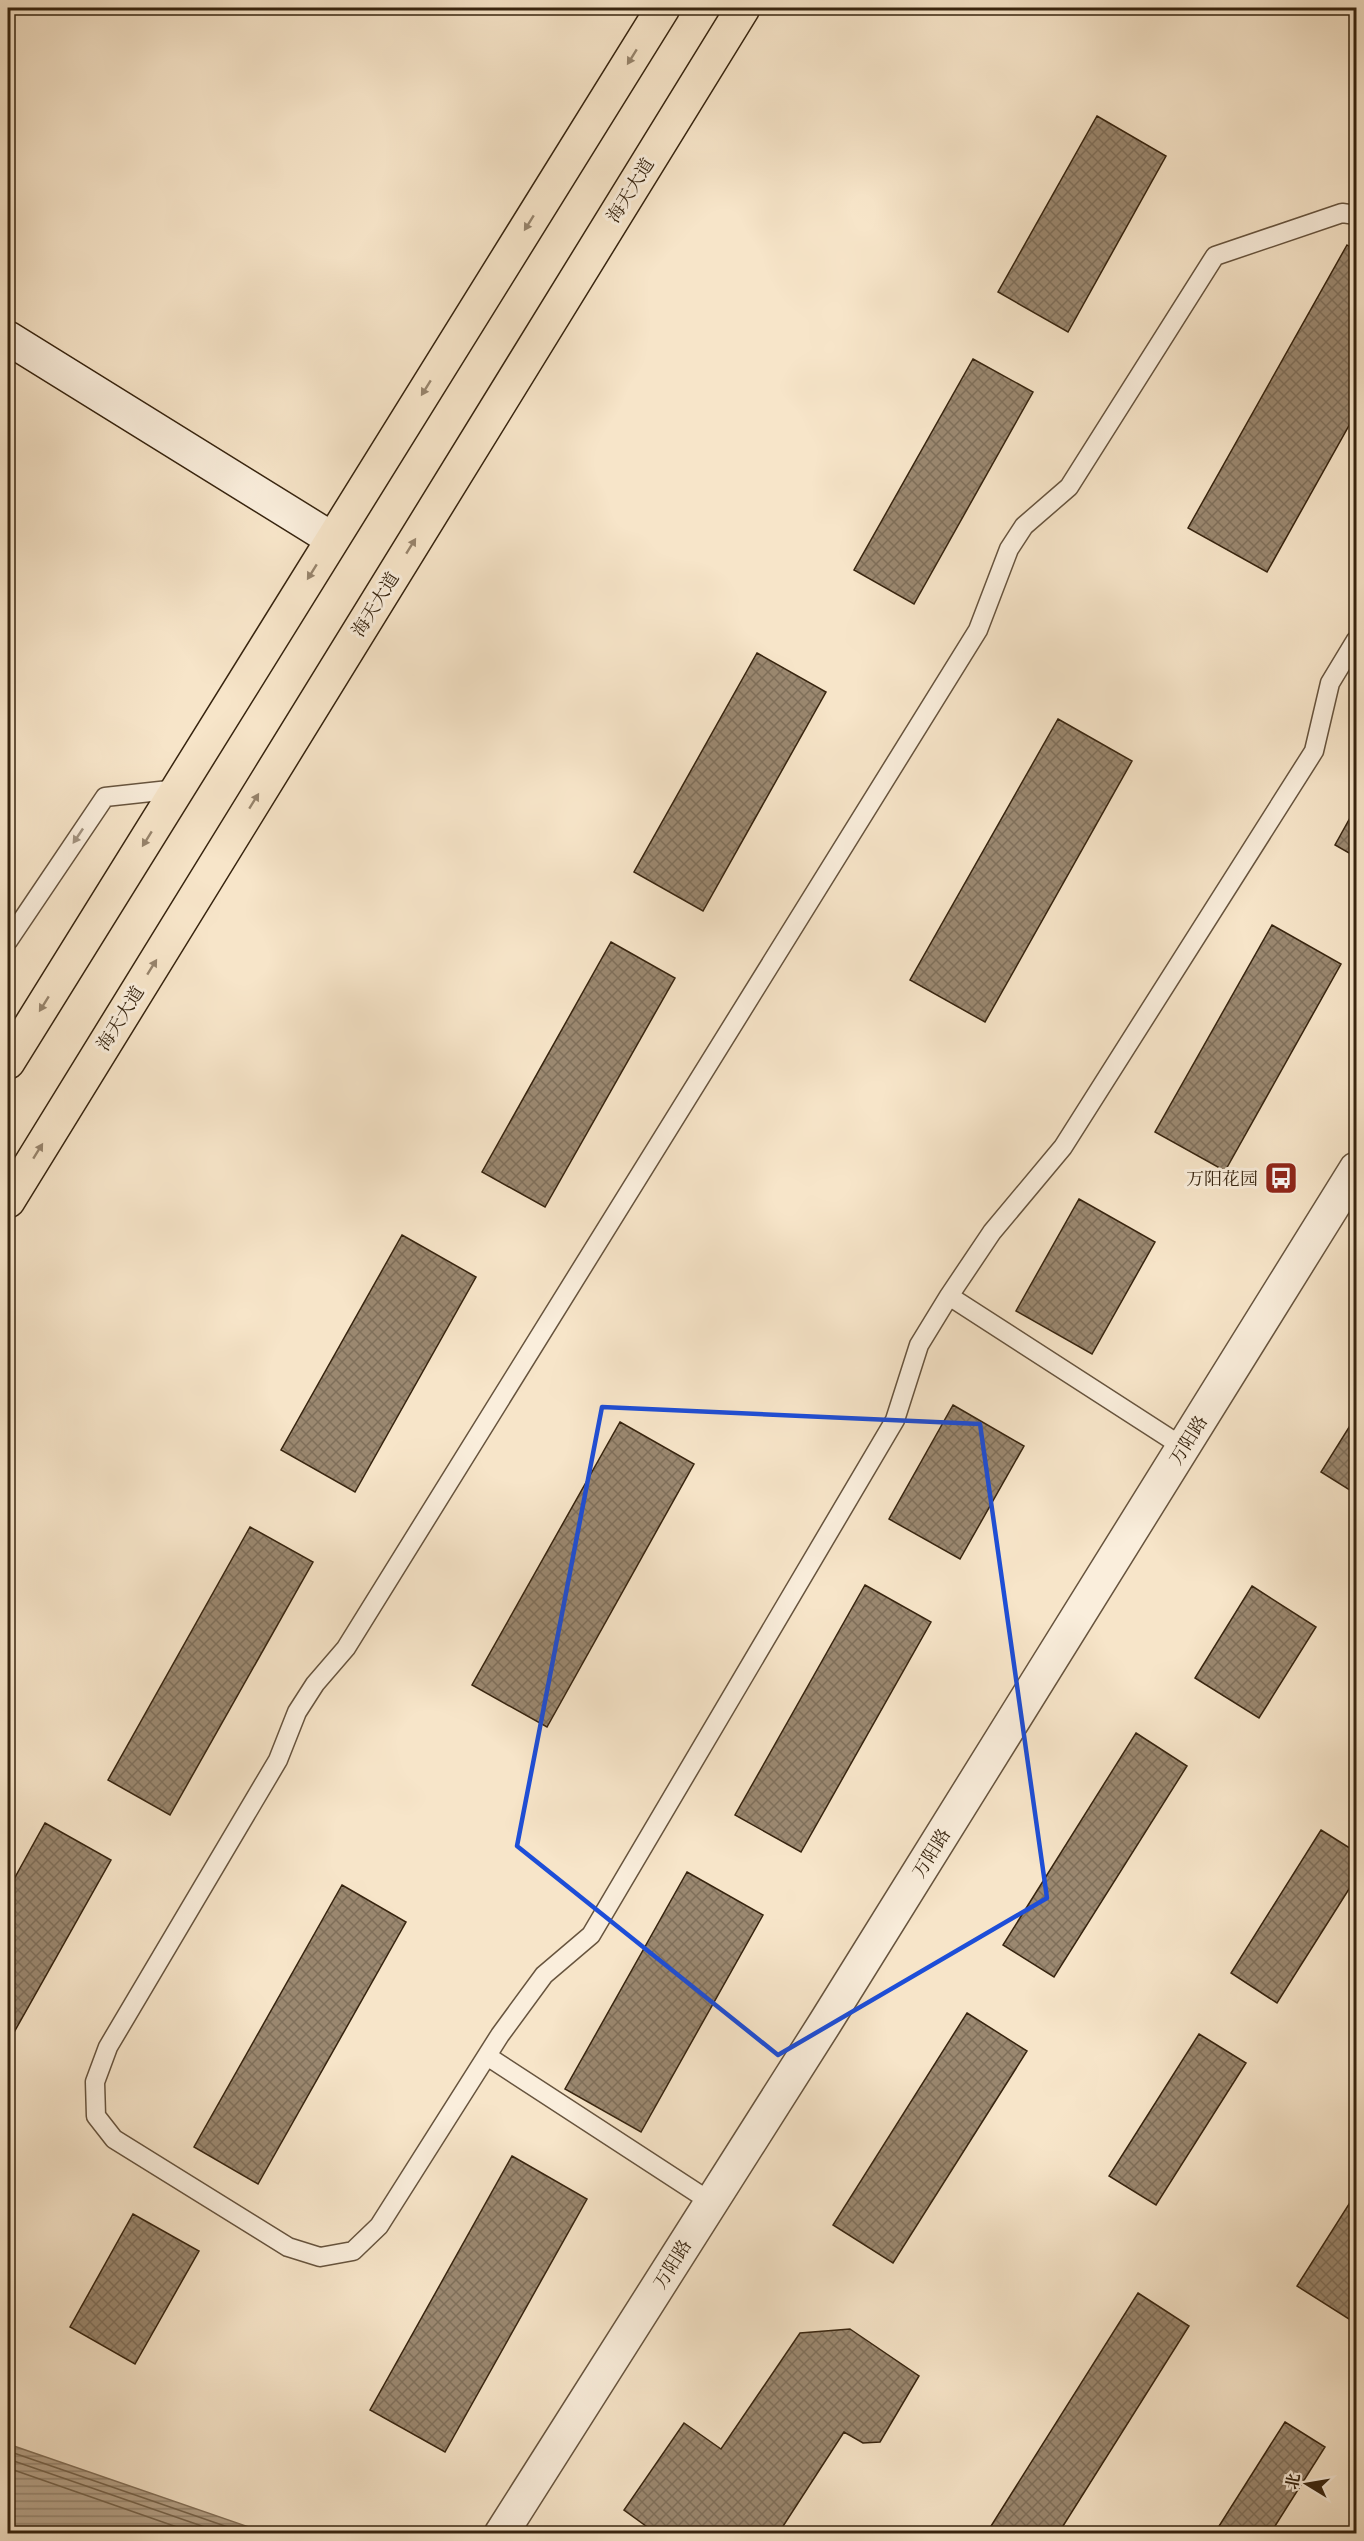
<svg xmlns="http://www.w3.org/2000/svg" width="1364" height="2541" viewBox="0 0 1364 2541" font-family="'Gentium Book Plus','Noto Serif SC',serif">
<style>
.water{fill:url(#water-rules);stroke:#837059;stroke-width:1.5}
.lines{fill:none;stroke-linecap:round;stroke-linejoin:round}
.shore{stroke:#76644c;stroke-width:1.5}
.building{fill:url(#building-cross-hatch);stroke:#37240f;stroke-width:1.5}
.lane-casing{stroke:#67543e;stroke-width:21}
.street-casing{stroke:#67543e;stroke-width:36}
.secondary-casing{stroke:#37240f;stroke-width:36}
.primary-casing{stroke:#37240f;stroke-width:36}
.lane{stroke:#faeedc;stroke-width:18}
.street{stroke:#faeedc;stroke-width:33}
.secondary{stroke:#faeedc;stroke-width:33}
.primary{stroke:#f7e5c9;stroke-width:33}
.oneway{fill:#97846c}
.oneway2{fill:#a29380}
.marked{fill:none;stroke:#1d4ed8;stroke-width:4.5;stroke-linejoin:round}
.labels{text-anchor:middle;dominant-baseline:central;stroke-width:6;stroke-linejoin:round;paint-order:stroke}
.street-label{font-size:18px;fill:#37240f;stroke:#faeedc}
.poi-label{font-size:18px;fill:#37240f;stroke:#faeedc;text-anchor:end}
</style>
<defs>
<pattern id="water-rules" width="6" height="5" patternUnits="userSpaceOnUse" patternTransform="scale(1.5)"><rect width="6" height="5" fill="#b6a38a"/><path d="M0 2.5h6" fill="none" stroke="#95856f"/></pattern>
<pattern id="building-cross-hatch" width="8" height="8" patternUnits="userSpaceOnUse" patternTransform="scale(1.5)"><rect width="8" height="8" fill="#9b8870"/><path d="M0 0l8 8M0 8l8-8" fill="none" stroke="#7f6f5a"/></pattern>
</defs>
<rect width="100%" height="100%" fill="#f7e5c9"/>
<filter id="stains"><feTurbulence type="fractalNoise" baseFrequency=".00333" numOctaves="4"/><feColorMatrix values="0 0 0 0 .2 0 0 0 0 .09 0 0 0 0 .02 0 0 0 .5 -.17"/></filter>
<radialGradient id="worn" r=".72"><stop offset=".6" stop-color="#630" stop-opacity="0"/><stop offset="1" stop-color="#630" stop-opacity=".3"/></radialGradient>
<path class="water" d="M8 2444 266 2533H8Z"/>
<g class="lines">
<path class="shore" d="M8 2451 248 2534
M8 2459 225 2534
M8 2468 197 2534"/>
</g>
<path class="building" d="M1097 116 1166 156 1068 332 998 292Z
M1347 245 1356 251V413L1267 572 1188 528Z
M973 359 1033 392 914 604 854 570Z
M757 653 826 692 703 911 634 872Z
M1058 719 1132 761 985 1022 910 980Z
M1356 807V857L1335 845Z
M1272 925 1341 964 1225 1171 1155 1132Z
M611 942 675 978 545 1207 482 1172Z
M1079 1199 1155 1242 1092 1354 1016 1311Z
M402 1235 476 1277 355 1492 281 1450Z
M953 1405 1024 1446 960 1559 889 1519Z
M1356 1416V1494L1321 1472Z
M620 1422 694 1464 547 1727 472 1685Z
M250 1527 313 1562 170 1815 108 1780Z
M865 1585 931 1622 801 1852 735 1815Z
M1252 1586 1316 1627 1259 1718 1195 1678Z
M1136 1733 1187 1766 1054 1977 1003 1945Z
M45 1823 111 1860 8 2043V1890Z
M1321 1830 1356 1852V1878L1277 2003 1231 1973Z
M687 1872 763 1915 641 2132 565 2089Z
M342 1885 406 1922 258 2184 194 2147Z
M967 2013 1027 2051 893 2263 833 2225Z
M1199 2034 1246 2063 1156 2205 1109 2176Z
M512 2156 587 2199 445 2452 370 2410Z
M1356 2193V2314L1352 2321 1297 2286Z
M133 2214 199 2251 135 2364 70 2327Z
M1138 2293 1189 2326 1058 2534H986Z
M850 2329 919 2376 880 2442 863 2443 844 2432 778 2534H708L701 2530 699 2534H657L624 2510 684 2423 721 2449 800 2333Z
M1285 2422 1325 2447 1270 2534H1214Z"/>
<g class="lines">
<defs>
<path id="lane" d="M1356 215 1342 213 1215 256 1069 487 1024 526 1009 549 978 630 346 1648 315 1684 297 1712 278 1760 108 2047 95 2082 96 2116 114 2139 288 2247 320 2257 353 2251 379 2226 500 2035 544 1975 591 1935 895 1420 919 1345 949 1296 992 1232 1063 1147 1314 751 1330 683 1356 640
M8 941 105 797 178 789
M949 1296 1183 1447
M487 2056 711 2202"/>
<path id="street" d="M501 2534 825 2023 1356 1169"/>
<path id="secondary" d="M8 338 332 539"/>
<path id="primary" d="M8 1062 663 8
M8 1201 743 8"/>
</defs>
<use href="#lane" class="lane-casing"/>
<use href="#street" class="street-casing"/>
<use href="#secondary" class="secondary-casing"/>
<use href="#primary" class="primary-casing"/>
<use href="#lane" class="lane"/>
<use href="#street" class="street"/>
<use href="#secondary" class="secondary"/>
<use href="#primary" class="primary"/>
</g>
<defs><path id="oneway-solid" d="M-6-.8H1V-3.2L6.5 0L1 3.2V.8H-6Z" transform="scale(1.5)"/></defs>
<g class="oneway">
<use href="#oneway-solid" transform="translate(632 57) rotate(122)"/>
<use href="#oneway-solid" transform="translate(529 223) rotate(122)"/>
<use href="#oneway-solid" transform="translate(426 388) rotate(122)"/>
<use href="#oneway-solid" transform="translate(411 546) rotate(-58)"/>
<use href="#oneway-solid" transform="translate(312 572) rotate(122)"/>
<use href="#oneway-solid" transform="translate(254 801) rotate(-58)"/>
<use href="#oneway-solid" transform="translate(147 839) rotate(122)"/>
<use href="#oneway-solid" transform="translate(152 967) rotate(-58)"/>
<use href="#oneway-solid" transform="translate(44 1004) rotate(122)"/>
<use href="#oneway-solid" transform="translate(38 1151) rotate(-58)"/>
</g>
<use class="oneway2" href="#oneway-solid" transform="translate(78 836) rotate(124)"/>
<path class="marked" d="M602 1407 980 1424 1047 1898 778 2055 517 1846Z"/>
<defs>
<symbol id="bus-square" viewBox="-11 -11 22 22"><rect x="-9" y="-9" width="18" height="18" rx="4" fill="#8f2418" stroke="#faeedc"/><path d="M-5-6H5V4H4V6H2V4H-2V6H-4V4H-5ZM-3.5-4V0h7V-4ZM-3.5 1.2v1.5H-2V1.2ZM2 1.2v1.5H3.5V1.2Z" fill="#fff"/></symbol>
</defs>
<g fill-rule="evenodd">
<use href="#bus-square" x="1262" y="1159" width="38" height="38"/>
</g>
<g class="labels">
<g class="street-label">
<text transform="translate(630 190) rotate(-58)">海天大道</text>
<text transform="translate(375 604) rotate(-58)">海天大道</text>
<text transform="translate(120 1018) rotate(-58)">海天大道</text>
<text transform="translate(1188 1440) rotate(-58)">万阳路</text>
<text transform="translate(931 1853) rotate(-58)">万阳路</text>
<text transform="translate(672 2264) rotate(-58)">万阳路</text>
</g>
<g class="poi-label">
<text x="1258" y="1178">万阳花园</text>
</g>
</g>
<rect width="1364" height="2541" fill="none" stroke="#f7e5c9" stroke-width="30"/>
<rect x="9" y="9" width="1346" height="2523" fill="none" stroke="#37240f" stroke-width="3"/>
<rect x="15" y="15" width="1334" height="2511" fill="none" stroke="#37240f" stroke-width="1.5"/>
<g transform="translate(1307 2484) rotate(281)" stroke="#faeedc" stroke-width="4.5" paint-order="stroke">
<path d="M0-4.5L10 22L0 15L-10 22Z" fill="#37240f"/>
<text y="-9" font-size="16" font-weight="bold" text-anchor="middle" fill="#37240f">北</text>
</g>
<rect width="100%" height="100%" filter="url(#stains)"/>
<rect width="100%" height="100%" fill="url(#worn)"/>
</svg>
